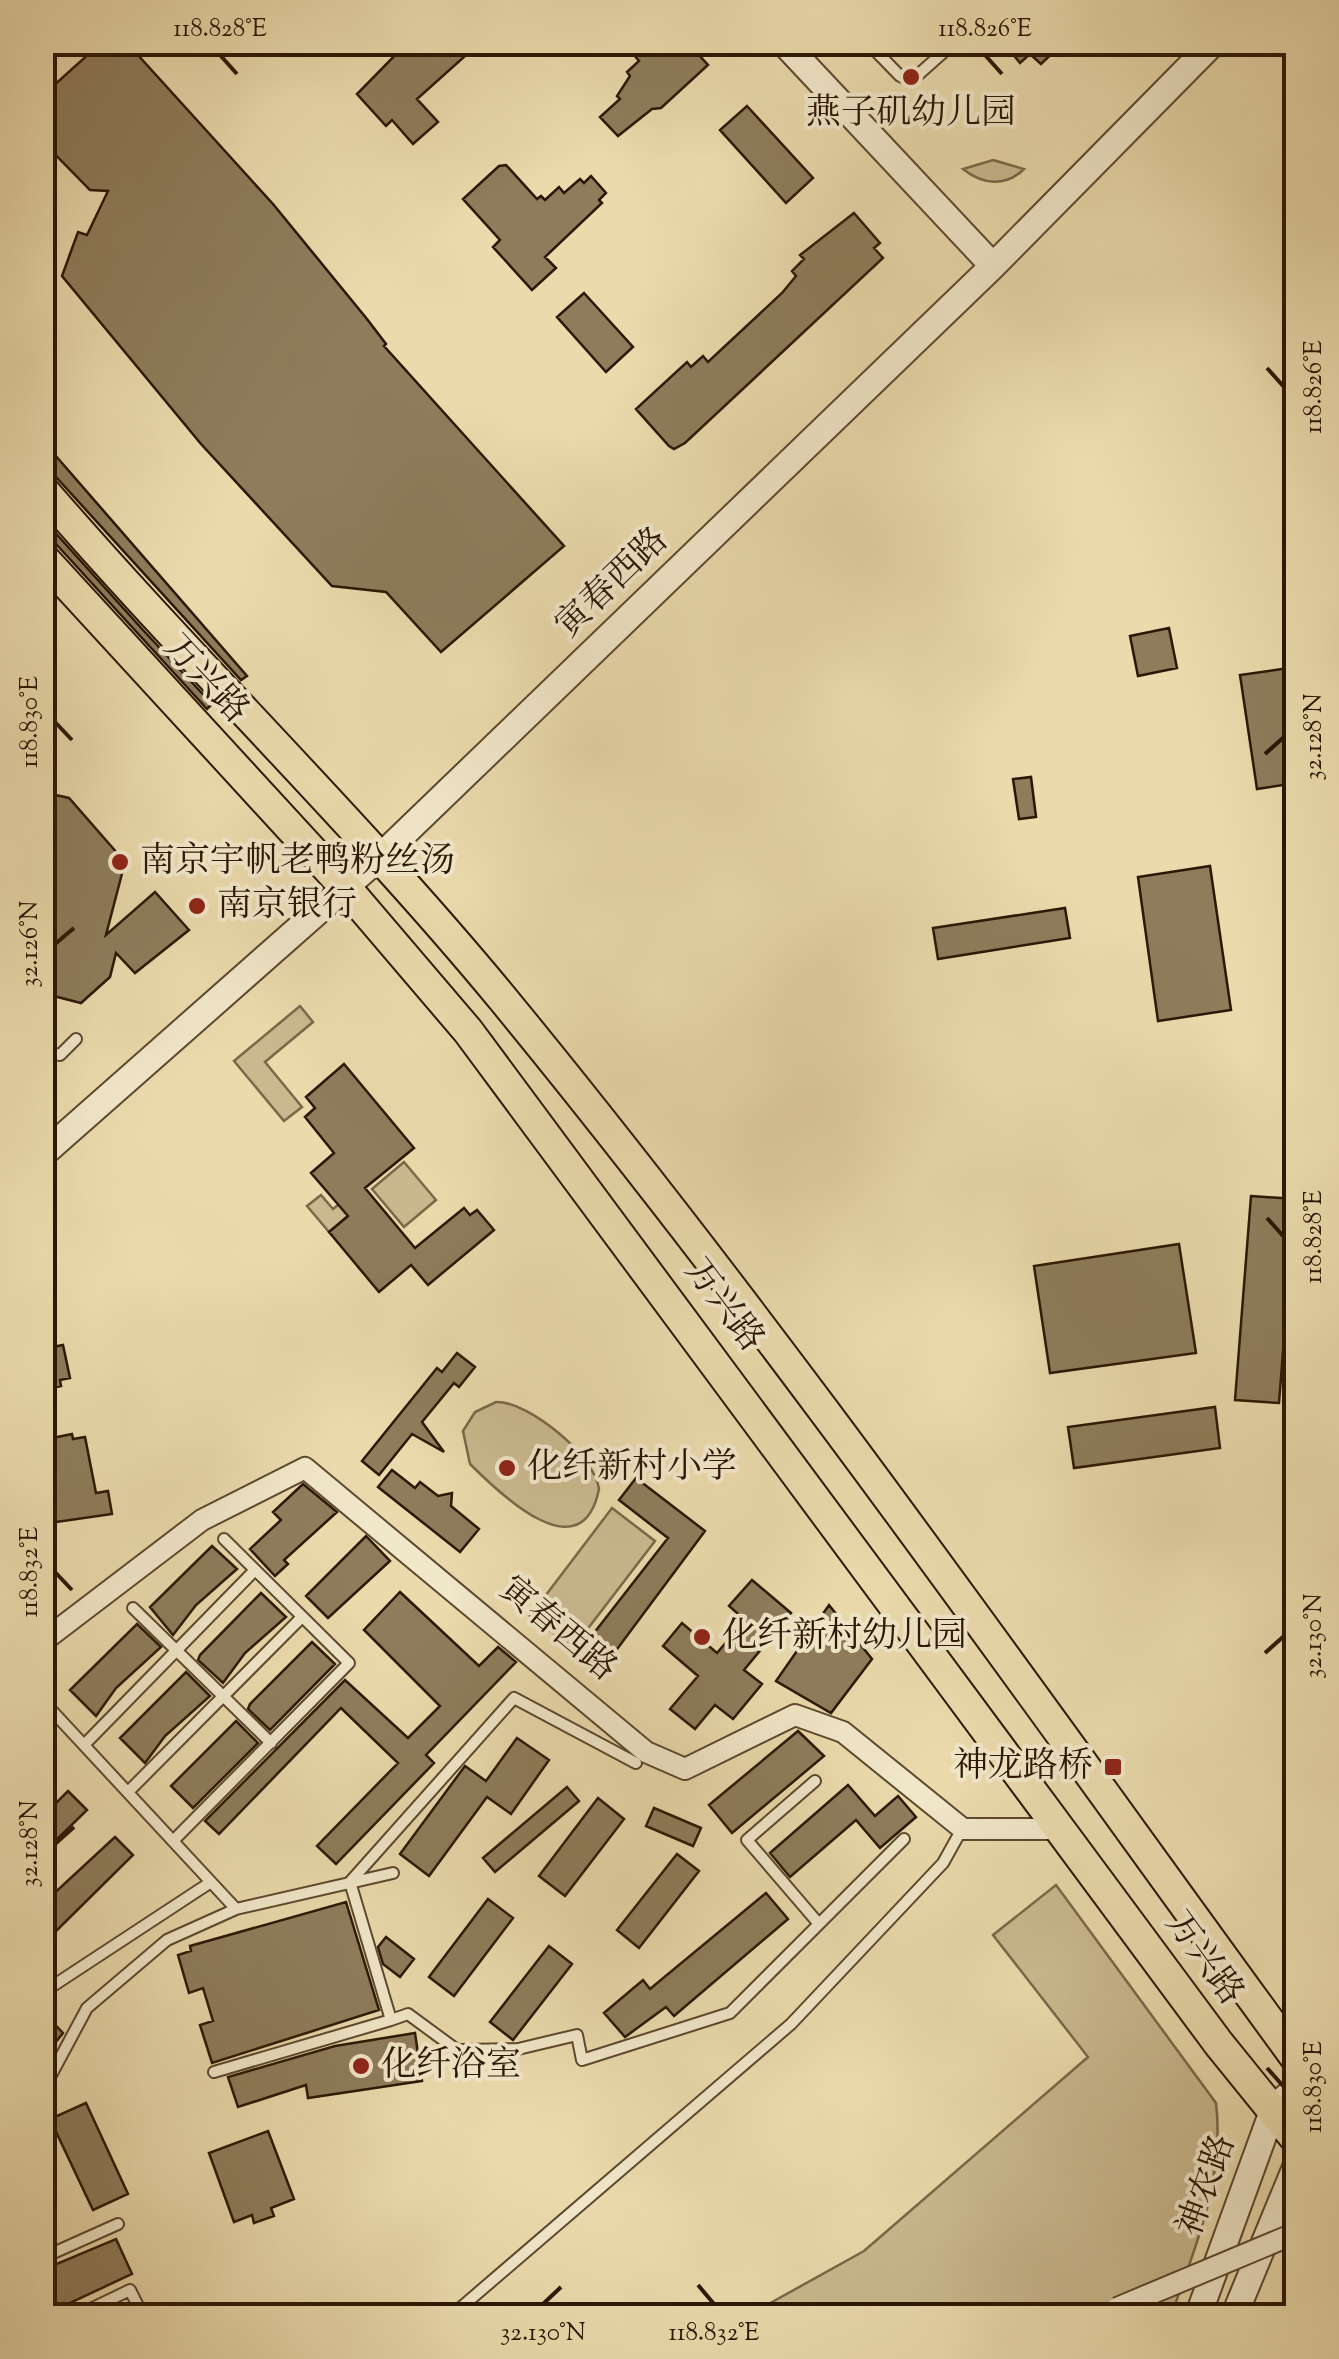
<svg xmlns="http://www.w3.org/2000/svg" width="1339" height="2359" viewBox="0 0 1339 2359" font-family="'Sorts Mill Goudy','Noto Serif SC',serif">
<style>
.green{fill:#cab98f;stroke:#7a6849;stroke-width:2.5}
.building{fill:#8e7c5b;stroke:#2b1703;stroke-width:2.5}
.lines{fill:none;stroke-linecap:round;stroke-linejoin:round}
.service-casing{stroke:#5b482d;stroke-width:14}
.minor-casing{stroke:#5b482d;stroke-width:24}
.tertiary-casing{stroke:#5b482d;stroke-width:29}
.primary-casing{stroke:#2b1703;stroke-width:34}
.service{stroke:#f1e7c9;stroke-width:10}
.minor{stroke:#f1e7c9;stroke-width:20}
.tertiary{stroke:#f1e7c9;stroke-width:25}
.primary{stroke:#eadaac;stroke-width:30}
.minor-bridge-casing{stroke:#5b482d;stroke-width:24;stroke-linecap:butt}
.minor-bridge{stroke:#f1e7c9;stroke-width:20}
.ticks{fill:none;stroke:#2b1703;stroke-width:4}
.poi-dot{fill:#8f2418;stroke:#f1e7c9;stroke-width:4}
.labels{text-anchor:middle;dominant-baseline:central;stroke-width:8;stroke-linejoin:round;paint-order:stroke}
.poi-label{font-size:35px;fill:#2b1703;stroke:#f1e7c9;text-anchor:start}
.street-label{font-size:35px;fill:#2b1703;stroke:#f1e7c9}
.neatline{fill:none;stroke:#2b1703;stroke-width:4}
.ticks-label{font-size:25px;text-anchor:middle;fill:#2b1703}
</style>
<rect width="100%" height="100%" fill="#eadaac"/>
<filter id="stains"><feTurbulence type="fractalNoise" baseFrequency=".002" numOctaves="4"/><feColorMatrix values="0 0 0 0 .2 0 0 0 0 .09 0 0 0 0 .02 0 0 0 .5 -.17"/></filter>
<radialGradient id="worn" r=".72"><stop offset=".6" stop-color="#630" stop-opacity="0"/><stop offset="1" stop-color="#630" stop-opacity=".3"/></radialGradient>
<path class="green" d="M993 160 1024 169C1006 187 983 185 963 169Z
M300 1006 313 1022 265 1062 302 1107 284 1121 234 1061Z
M404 1162 436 1200 404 1227 372 1189Z
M354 1192 364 1203 329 1232 307 1206 321 1195 333 1209Z
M496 1402C529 1401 595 1456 599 1489 582 1574 499 1493 470 1464L463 1431 475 1412Z
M612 1508 655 1541 573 1648 530 1616Z
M1056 1885 1216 2103C1225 2179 1196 2245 1171 2316H747L864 2251 1088 2057 993 1935Z"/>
<path class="building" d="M408 42H418L424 49 431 42H469L459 52 464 57 417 99 438 122 413 144 392 120 386 126 357 94Z
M623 42H687L708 65 661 108 652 109 618 136 600 117 620 99 617 96 630 76 627 72 639 61Z
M1003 42H1064L1041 64 1030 54 1020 63Z
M92 51 136 53 273 204 367 319 386 344 384 346 564 546 441 652 386 592 332 586 201 444 62 276 78 232 87 235 108 191 90 190 42 141V96Z
M747 106 813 178 786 203 720 130Z
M506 165 537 199 541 196 545 200 559 187 564 193 580 179 584 183 591 176 606 193 599 200 602 203 545 257 556 268 532 290 493 247 500 240 463 199 499 166Z
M854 213 880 243 874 248 883 258 685 443 674 449 669 446 636 409 687 362 691 367 703 356 708 362 782 293 796 276 792 271 804 259 800 255Z
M584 293 633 347 606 372 557 317Z
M42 440 247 676 241 680 56 477 42 471Z
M42 518 143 630 212 704 207 709 56 544 42 539Z
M1169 628 1177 668 1138 676 1130 636Z
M1296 667V783L1257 789 1240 675Z
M1031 777 1036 817 1019 819 1013 779Z
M42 792 69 798 125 862 106 935 155 892 189 930 135 973 116 953 110 977 81 1003 42 993 47 973 42 972Z
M1210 866 1231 1010 1158 1021 1138 877Z
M1065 908 1070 938 938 959 933 928Z
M344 1064 414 1148 365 1188 415 1248 464 1208 470 1215 477 1210 494 1230 428 1285 411 1265 379 1292 329 1232 348 1216 311 1173 334 1153 305 1117 315 1108 306 1097Z
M1251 1196 1295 1199 1279 1403 1235 1400Z
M1179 1244 1196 1353 1050 1373 1034 1266Z
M63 1345 70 1378 60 1380 61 1386 42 1390V1349Z
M457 1353 475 1367 459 1387 454 1383 422 1422 444 1452 412 1434 379 1475 362 1461 437 1368 442 1372Z
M1215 1407 1220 1448 1074 1468 1068 1427Z
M72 1434 73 1439 85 1437 96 1493 108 1491 112 1514 42 1524V1440Z
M392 1470 415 1488 420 1482 438 1496 452 1493 451 1506 479 1529 460 1552 378 1487Z
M636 1478 705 1531 603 1668 580 1651 668 1538 619 1500Z
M303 1484 337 1512 284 1560 288 1564 275 1576 250 1549 281 1520 273 1512Z
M366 1536 390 1561 328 1618 306 1596Z
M212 1546 237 1569 196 1605 173 1635 150 1607Z
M752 1580 791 1613 744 1670 762 1684 733 1719 715 1705 695 1729 670 1709 698 1676 663 1646 682 1623 717 1653 745 1620 729 1606Z
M400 1592 479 1666 498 1647 516 1662 426 1755 434 1763 336 1864 317 1846 398 1763 341 1708 219 1834 205 1821 345 1680 408 1738 440 1706 364 1630Z
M261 1593 286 1617 245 1653 223 1683 198 1660 200 1655Z
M829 1605 872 1659 831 1713 776 1681Z
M137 1624 161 1647 116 1688 96 1716 70 1690Z
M312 1642 335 1664 270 1730 248 1709 250 1704Z
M186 1672 210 1696 165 1736 145 1763 120 1738Z
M236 1721 258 1743 193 1808 171 1786Z
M798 1731 824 1756 732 1833 709 1805Z
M517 1738 549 1760 511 1814 487 1797 429 1876 400 1854 465 1766 486 1781Z
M848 1785 875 1816 898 1796 916 1817 880 1848 856 1820 790 1877 770 1853Z
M567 1787 579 1801 495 1872 483 1858Z
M68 1791 87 1810 42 1854V1817Z
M598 1798 624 1819 565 1896 539 1876Z
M654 1808 701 1828 693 1846 646 1826Z
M115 1837 133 1855 42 1945V1909L49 1898Z
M677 1854 699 1871 639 1948 617 1930Z
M766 1893 788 1919 674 2016 666 2007 625 2037 604 2013 643 1980 650 1989Z
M488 1899 513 1918 454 1996 429 1977Z
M346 1902 379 2010 212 2063 200 2025 213 2021 203 1988 189 1993 178 1955 191 1951 190 1946Z
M386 1937 414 1959 400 1977 383 1964 378 1947Z
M549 1946 572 1964 513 2040 490 2022Z
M42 2011 63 2033 42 2059Z
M415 2033 422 2081 308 2098 306 2085 238 2107 228 2077 335 2046Z
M86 2103 128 2194 93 2210 50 2119Z
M268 2131 294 2199 271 2208 274 2216 254 2223 252 2215 234 2222 209 2153Z
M116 2239 132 2274 42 2316V2270Z"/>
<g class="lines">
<defs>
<path id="service" d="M867 42 900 76 911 81 955 42
M42 1051 60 1055 76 1039
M42 1125 57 1141
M133 1608 271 1743
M42 1700 236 1909 393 1873
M84 1745 255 1570
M815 1781 747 1840 819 1924
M128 1792 302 1617
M173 1841 349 1663 224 1539
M42 1993 211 1882
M391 2020 408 2014 457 2050 518 2049 577 2035 582 2060 730 2013 904 1839
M214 2072 391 2020 350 1882 514 1698 636 1763
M42 2092 87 2008 167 1940 236 1909
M42 2258 118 2224
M76 2316 130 2290 143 2316
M451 2316 791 2024 943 1863 962 1829"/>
<path id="minor" d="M42 1642 202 1520 305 1468 646 1752 685 1769 795 1715 843 1732 963 1829H1059"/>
<path id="tertiary" d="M783 42 993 266
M42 1155 382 855 993 266 1214 42
M1198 2316 1274 2107 1296 2089
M1234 2316 1296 2166"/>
<path id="primary" d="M42 489C192 663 357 822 503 999 783 1340 1036 1702 1296 2058
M42 557 346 888 468 1031 1219 2044 1296 2139"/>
</defs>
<use href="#service" class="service-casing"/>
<use href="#minor" class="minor-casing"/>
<use href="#tertiary" class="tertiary-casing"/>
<use href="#primary" class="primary-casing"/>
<use href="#service" class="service"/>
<use href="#minor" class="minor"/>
<use href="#tertiary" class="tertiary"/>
<use href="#primary" class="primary"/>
<defs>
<path id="minor-bridge" d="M1117 2308 1296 2233"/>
</defs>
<use href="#minor-bridge" class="minor-bridge-casing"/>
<use href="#minor-bridge" class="minor-bridge"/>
</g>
<path class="ticks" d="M220 55 237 74M985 55 1002 74M1267 368 1284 387M55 722 72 740M1265 754 1284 737M55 944 74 928M1267 1218 1284 1237M55 1572 72 1590M1265 1653 1284 1636M55 1844 74 1827M1267 2068 1284 2087M698 2285 714 2304M543 2304 561 2287"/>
<g class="poi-dot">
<circle cx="911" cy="77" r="10"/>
<circle cx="120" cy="862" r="10"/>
<circle cx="197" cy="906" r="10"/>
<circle cx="507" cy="1468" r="10"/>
<circle cx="702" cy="1637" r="10"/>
<rect x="1103" y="1757" width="20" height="20" rx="5"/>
<circle cx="361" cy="2066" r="10"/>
</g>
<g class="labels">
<g class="poi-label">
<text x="911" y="114" text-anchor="middle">燕子矶幼儿园</text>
<text x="140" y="862">南京宇帆老鸭粉丝汤</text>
<text x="217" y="906">南京银行</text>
<text x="527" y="1468">化纤新村小学</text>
<text x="722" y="1637">化纤新村幼儿园</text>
<text x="1093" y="1767" text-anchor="end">神龙路桥</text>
<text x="381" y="2066">化纤浴室</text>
</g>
<g class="street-label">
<text transform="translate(613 584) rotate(-44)">寅春西路</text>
<text transform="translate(205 680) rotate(47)">万兴路</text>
<text transform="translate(723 1306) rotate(53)">万兴路</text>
<text transform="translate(557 1630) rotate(40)">寅春西路</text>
<text transform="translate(1203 1959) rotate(54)">万兴路</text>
<text transform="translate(1208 2186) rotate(-70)">神农路</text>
</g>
</g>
<rect width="1339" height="2359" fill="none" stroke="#eadaac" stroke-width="110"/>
<rect x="55" y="55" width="1229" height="2249" class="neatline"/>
<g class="ticks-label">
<text x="220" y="36">118.828°E</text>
<text x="985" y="36">118.826°E</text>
<text transform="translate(1312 387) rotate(-90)" y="9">118.826°E</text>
<text transform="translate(28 722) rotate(-90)" y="9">118.830°E</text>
<text transform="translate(1312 737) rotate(-90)" y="9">32.128°N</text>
<text transform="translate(28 944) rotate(-90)" y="9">32.126°N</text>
<text transform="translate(1312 1237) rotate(-90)" y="9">118.828°E</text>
<text transform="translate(28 1572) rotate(-90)" y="9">118.832°E</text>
<text transform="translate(1312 1636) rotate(-90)" y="9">32.130°N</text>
<text transform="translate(28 1844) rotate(-90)" y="9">32.128°N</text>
<text transform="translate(1312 2087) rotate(-90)" y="9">118.830°E</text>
<text x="543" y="2340">32.130°N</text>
<text x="714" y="2340">118.832°E</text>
</g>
<rect width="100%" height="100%" filter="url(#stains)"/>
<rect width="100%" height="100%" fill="url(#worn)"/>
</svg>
